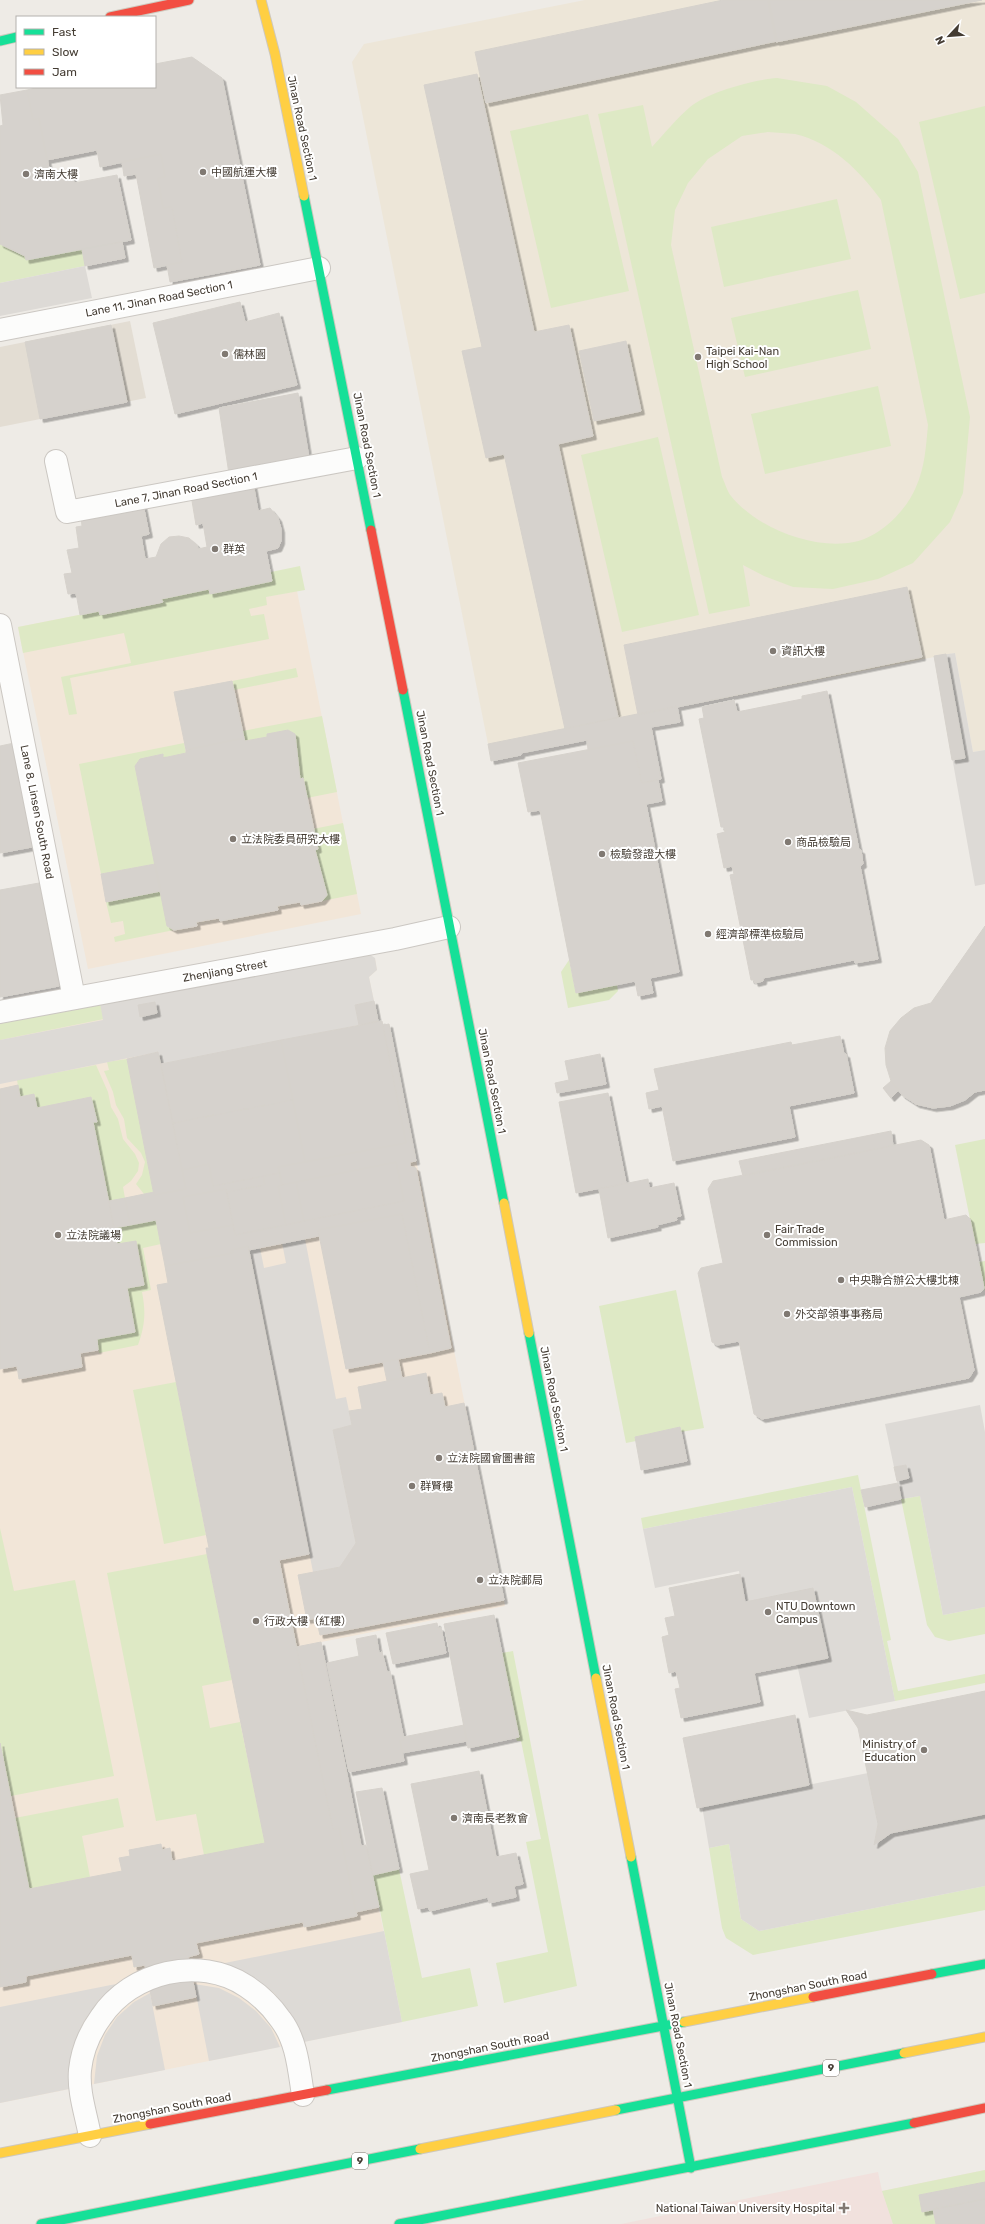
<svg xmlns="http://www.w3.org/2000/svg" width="985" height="2224" viewBox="0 0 985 2224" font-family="Rubik,'Noto Sans TC',sans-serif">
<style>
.residential{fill:#e3ddd3}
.commercial{fill:#f2e6d8}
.education{fill:#ede6d8}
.medical{fill:#f1e1dd}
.green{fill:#dee9c5;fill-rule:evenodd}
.parking{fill:#dddad6}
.building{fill:#d6d2cd;stroke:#d6d2cc;filter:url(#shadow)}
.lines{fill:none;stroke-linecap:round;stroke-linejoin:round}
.lane-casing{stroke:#cbc7c2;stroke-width:24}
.street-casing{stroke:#cbc7c2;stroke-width:24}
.fast-casing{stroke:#cec8bd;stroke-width:11}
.slow-casing{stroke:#cec8bd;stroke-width:11}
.jam-casing{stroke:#cec8bd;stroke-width:11}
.lane{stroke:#fcfcfb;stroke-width:22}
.street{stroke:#fcfcfb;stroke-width:22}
.fast{stroke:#16e098;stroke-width:9}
.slow{stroke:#ffcf43;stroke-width:9}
.jam{stroke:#f24e42;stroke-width:9}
.poi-dot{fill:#807972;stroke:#fff;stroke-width:1.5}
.labels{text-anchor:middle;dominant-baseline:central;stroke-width:4;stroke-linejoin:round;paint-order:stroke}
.shield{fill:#fff;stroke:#7c7670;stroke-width:1}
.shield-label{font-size:10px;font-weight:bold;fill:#443c33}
.street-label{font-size:11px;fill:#443c33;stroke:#fff}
.poi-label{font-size:11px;fill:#443c33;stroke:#fff;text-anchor:start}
</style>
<defs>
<filter id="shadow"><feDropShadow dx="3.5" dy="3.5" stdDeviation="0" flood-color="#0004"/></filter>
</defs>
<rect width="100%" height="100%" fill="#eeebe6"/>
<path class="residential" d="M130 321 146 398 0 427V347Z"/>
<path class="commercial" d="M297 591 361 914 88 969 18 627 99 611 100 615 162 603 161 599 265 597Z
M375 958 377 970 369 977 378 1021H382L383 1025 389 1024 505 1606 321 1642 361 1846 366 1845 402 2022 0 2103V1023L100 1003Z"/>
<path class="education" d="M585 0H985V750L973 752 955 653 488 744 352 62 364 44Z"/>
<path class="medical" d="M985 2170V2224H621L878 2172 882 2191Z"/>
<path class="green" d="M777 78 827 86 856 102 898 139 918 172 970 417 963 493 950 522 913 563 878 579 833 589 793 587 764 576 743 565 750 606 709 614 598 114 643 105 652 147C664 134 676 119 690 107 708 92 753 80 777 78ZM768 132C777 133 787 133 795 134 831 142 861 172 881 200L928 425C926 446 925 467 916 487 906 511 880 537 854 542 813 550 757 528 731 496 727 491 725 483 722 477L671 245 675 210 688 183 708 159 742 136Z
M985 106V293L960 299 919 122Z
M588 114 629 291 551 308 510 131Z
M837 199 851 259 724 287 711 227Z
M0 244 25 256 27 260 82 249 85 266 0 283Z
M858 290 871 349 745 377 731 318Z
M878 386 891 446 765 474 751 414Z
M658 437 699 615 622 632 581 455Z
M300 566 305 590 266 597 267 605 249 609 251 616 264 614 269 639 70 678 77 714 69 715 61 677 131 663 124 633 23 653 18 627 99 611 100 615 162 603 161 599 209 589 272 581 271 572Z
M296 668 298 677 234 690 232 681Z
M322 716 337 792 307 798 304 779H300L295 734 288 730 267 734V737L245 741 242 731Z
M184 743 186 753 163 758 162 754 140 759 135 766 155 864 101 874 79 764Z
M343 823 357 894 322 901 327 894 315 850 318 849 313 829Z
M161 891 167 926 174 930 115 942 114 937 125 934 123 921 111 923 106 902Z
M569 960 576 993 617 985 618 991 609 1000 568 1008 561 972Z
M100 1003 104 1019 0 1040V1023Z
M127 1059 154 1192 144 1194 136 1184 142 1175 145 1162 141 1153 127 1138 124 1119 116 1105 113 1092 104 1071 109 1070 107 1062Z
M96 1065 108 1092 111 1107 118 1119 123 1139 135 1154 139 1163 138 1171 131 1181 123 1187 125 1198 109 1201 93 1122H96L91 1097 37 1108 34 1094 20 1097 17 1080Z
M985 1139V1243L975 1244 955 1145Z
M156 1220 161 1244 143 1248 151 1290 142 1292C146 1312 145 1326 138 1345L99 1353 97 1339 135 1332 127 1288 144 1284 136 1241 117 1244 114 1228Z
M985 1261V1292L979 1262Z
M676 1290 704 1428 681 1432 680 1427 635 1437 636 1441 626 1443 599 1306Z
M176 1382 206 1535 164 1544 133 1390Z
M858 1475 891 1640 887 1641 898 1691 985 1674V1683L895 1701 852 1487 643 1529 641 1518Z
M920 1496 943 1615 985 1607V1634L949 1641 935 1637 927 1625 901 1499Z
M0 1528 14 1591 75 1580 114 1776 11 1796 0 1743Z
M207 1554 232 1680 202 1686 210 1728 240 1722 265 1843 204 1855 196 1814 156 1821 107 1573Z
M513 1651 577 1986 504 2003 496 1963 548 1952 526 1842 541 1839 521 1741H517L516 1738 519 1737 502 1653Z
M118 1798 124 1827 82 1836 90 1877 29 1889 15 1818Z
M729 1844 741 1919 759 1931 985 1886V1910L753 1955 726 1938 722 1928 709 1848Z
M399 1869 422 1978 470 1968 478 2006 402 2022 373 1875Z
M985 2170V2182L919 2195 933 2209 936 2224H893L882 2191Z"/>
<path class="parking" d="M85 266 92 298 0 316V283Z
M955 653 973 752 985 750V884L975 886 934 656Z
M363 950 375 958 377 970 369 977 374 1001 355 1005 359 1025 161 1064 158 1052 0 1084V1040L103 1020 100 1003Z
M305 1239 336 1399 346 1397 352 1425 333 1430 356 1543 340 1567 313 1572 249 1250 260 1248 264 1268 286 1263 282 1243Z
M980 1405 985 1432V1607L943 1615 920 1496 901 1499 897 1481 908 1478 906 1465 894 1467 885 1424Z
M852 1487 895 1701 809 1718 797 1664 828 1658 813 1589 745 1602 739 1571 655 1588 643 1529Z
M868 1773 878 1824 874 1845 891 1833 985 1814V1886L759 1931 741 1919 729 1844 709 1848 702 1806Z
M384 1931 402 2022 304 2042 292 2015 274 1993 252 1976 220 1964Z
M116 1984 99 2000 83 2023 72 2049 69 2089 0 2103V2007Z
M194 1984 219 1988 239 1998 256 2011 271 2028 280 2047 209 2061Z
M150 1993 165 2070 94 2084 97 2056 105 2035 117 2017 134 2002Z"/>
<path class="building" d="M723 0H769L777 41 486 103 475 52Z
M768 0H982L776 42Z
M192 57 222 78 260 265 170 282 167 265 182 262 172 207 163 208 158 178 165 177 161 154 100 167 97 150 47 160 39 118 33 120 27 90 40 87H155V64Z
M477 74 534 332 569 325 593 436 558 444 618 717 565 729 504 454 486 458 462 351 482 347 424 85Z
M27 90 33 120 39 118 50 173H52V177L72 173 74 183 117 175 131 240 26 260 25 256 0 244V126L3 125 0 95Z
M161 154 165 177 158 178 163 208 172 207 182 262 154 268 136 174 124 176 122 162Z
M122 242 125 258 85 266 82 249Z
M240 302 245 322 279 313 297 385 175 414 153 323Z
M111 325 127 402 40 419 25 342Z
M626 341 641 411 594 421 579 351Z
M298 393 309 458 229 474 219 408Z
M253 483 258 511 270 508 278 518 281 529V541L278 548 266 551 272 581 210 594 209 589 161 599 163 602 100 615 99 611 80 615 76 593 68 594 64 574 72 573 67 550 79 548 76 527 82 526 81 517 143 504 149 534 141 536 145 559 156 557 161 544 169 537 179 536 189 538 197 545 198 549 207 547 203 523 196 525 191 495Z
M907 587 922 657 638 715 624 645Z
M946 654 965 758 952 760 934 656Z
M232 681 244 738 186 750 174 692Z
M827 691 859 850H861L863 864 860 866 878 959 855 963 854 960 763 978V981L755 983 754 980H751L730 875 734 874 732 866 724 868 717 834 725 832 724 827H721L699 719 704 718 702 707 734 700 737 712 802 699V696Z
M677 706 680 722 651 727 661 779 642 783 633 741 588 750 587 740 521 753V755L491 761 488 744Z
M288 730 295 734 300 779 303 778 318 849 315 850 327 895 322 901 301 905 300 902 277 906 278 910 220 921 219 918 196 922 197 926 174 930 167 926 135 766 140 759 163 754V758L186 753V750L244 738 245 741 267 737V734Z
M633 741 642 783 658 780 662 801 646 804 679 972 650 978 653 993 638 996 635 981 576 993 540 810 528 812 518 763Z
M19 742 37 846 0 853V746Z
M155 864 161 891 106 902 101 874Z
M39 883 59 986 0 997V890Z
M985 926V1090L975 1092 965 1100 950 1106 933 1108 916 1104 902 1095 891 1081 886 1065 885 1048 890 1031 901 1018 914 1008 931 1003Z
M374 1001 378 1021 359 1025 355 1005Z
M155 1002 157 1013 140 1017 138 1005Z
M382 1021 406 1143 305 1162 281 1040Z
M389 1024 416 1161 410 1162V1166L416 1168 451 1348 430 1353 402 1214 318 1230 319 1236 249 1250 248 1246 232 1250 233 1253 165 1266 156 1220 130 1225 125 1198 154 1192V1195L186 1189 182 1170 209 1164 213 1186 263 1176 265 1185 227 1192 226 1189 183 1197 190 1233 233 1225 235 1235 404 1201 396 1162 282 1185 278 1167 406 1143 383 1025Z
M840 1036 844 1054H846L854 1093 789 1106 795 1137 673 1161 662 1106 649 1109 646 1093 659 1090 654 1069 791 1042 792 1045Z
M281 1040 293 1100 173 1123 161 1064Z
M158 1052 186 1189 154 1195 127 1059Z
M600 1054 606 1084 557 1093 555 1083 569 1080 565 1061Z
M891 1081 899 1090 891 1098 883 1088Z
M18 1085 20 1097 34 1094 37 1108 91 1097 97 1122H93L117 1244 136 1241 144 1285 127 1288 135 1332 97 1339 98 1350 80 1353 82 1367 19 1379 17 1366 0 1369V1089Z
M608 1093 626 1183 576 1193 559 1102Z
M293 1100 305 1162 278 1167 280 1173 213 1186 209 1164 182 1170 173 1123Z
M891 1131 893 1146 743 1176 739 1161Z
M921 1140 929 1145 944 1220 966 1215 970 1219 984 1288 981 1292 959 1297 974 1370 969 1378 762 1419 754 1414 739 1341 717 1345 712 1342 698 1273 701 1268 723 1263 708 1189 713 1181Z
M396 1162 404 1201 304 1221 296 1182Z
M280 1173 282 1185 278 1186 286 1225 235 1235 227 1192 265 1185 263 1176Z
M648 1179 649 1188 674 1183 681 1216 676 1217 677 1220 657 1225 658 1227 608 1238 599 1189Z
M296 1182 304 1221 286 1225 278 1186Z
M226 1189 233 1225 190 1233 183 1197Z
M125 1198 130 1225 114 1228 109 1201Z
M402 1214 430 1353 346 1369 318 1230Z
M248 1246 309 1554 279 1560 333 1830 339 1828 357 1916 304 1927 303 1922 196 1943 199 1954 188 1957 196 1997 153 2006 145 1965 134 1967 132 1955 26 1976V1982L0 1987V1743L29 1889 122 1871 119 1858 130 1856 129 1850 161 1844 162 1850 170 1848 172 1861 265 1843 207 1554 206 1548H209L157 1285 168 1283 165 1266 233 1253 232 1250Z
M398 1359 402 1378 387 1381 383 1362Z
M426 1373 430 1395 442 1393 445 1407 464 1403 504 1600 320 1635 316 1618 307 1620 298 1575 340 1567 356 1543 333 1430 352 1425 349 1411 362 1409 358 1387Z
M680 1427 687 1461 641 1470 635 1437Z
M906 1465 909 1478 897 1481 894 1467Z
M898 1483 901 1499 865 1507 861 1490Z
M740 1574 745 1602 813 1588 828 1658 754 1673 760 1702 681 1718 675 1689 680 1688 676 1671 669 1673 662 1637 669 1635 665 1618 675 1616 669 1588Z
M494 1615 519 1737 468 1748 444 1624Z
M437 1623 438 1628H441L446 1653 393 1664 386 1633Z
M376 1635 379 1653 382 1652 387 1672H390L404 1740H400L404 1761 349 1772 327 1663 359 1656 356 1639Z
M321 1642 361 1846 366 1845 379 1907 356 1912 339 1828 333 1830 296 1647Z
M985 1691V1814L891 1833 874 1845 878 1824 858 1728 846 1710 867 1715Z
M795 1715 809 1785 697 1808 683 1738Z
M464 1725 467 1741 402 1753 400 1740H404L403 1737Z
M479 1771 496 1857 516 1853 523 1884 514 1886 516 1897 489 1903 488 1897 430 1911 428 1907 418 1909 410 1874 429 1870 411 1784Z
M382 1788 399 1869 373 1875 356 1792Z
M985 2182V2199L922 2212 919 2195Z
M985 2199V2224H936L933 2209Z"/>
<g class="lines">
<defs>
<path id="lane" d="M0 330 319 268
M56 461 67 512 357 458
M0 625 74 998
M90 2136C86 2114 78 2092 80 2070 82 2051 90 2032 101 2017 131 1972 199 1955 246 1986 260 1995 272 2007 281 2020 297 2041 299 2070 303 2095"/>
<path id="street" d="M0 1012 395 939 449 927"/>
<path id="fast" d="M0 41 17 37
M304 196 371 530
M403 690 504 1203
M529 1333 596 1678
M631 1857 691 2168
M932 1974 985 1964
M327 2090 684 2022
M616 2110 904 2053
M41 2224 420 2149
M399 2224 914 2123"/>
<path id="slow" d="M261 0 275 54 304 196
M504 1203 529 1333
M596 1678 631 1857
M684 2022 813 1997
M904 2053 985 2037
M420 2149 616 2110
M0 2153 150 2124"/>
<path id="jam" d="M110 17 189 0
M371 530 403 690
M813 1997 932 1974
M914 2123 985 2108
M150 2124 327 2090"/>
</defs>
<use href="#lane" class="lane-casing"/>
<use href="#street" class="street-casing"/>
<use href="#fast" class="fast-casing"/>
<use href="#slow" class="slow-casing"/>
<use href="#jam" class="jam-casing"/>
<use href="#lane" class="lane"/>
<use href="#street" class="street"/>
<use href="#fast" class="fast"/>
<use href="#slow" class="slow"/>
<use href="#jam" class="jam"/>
</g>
<g class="poi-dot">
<circle cx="203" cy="172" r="4"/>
<circle cx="26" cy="174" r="4"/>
<circle cx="225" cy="354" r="4"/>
<circle cx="698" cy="357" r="4"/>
<circle cx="215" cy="549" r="4"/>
<circle cx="773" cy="651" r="4"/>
<circle cx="233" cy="839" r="4"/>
<circle cx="788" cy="842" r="4"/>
<circle cx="602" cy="854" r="4"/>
<circle cx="708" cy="934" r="4"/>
<circle cx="58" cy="1235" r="4"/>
<circle cx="767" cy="1235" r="4"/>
<circle cx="841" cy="1280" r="4"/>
<circle cx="787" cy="1314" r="4"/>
<circle cx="439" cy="1458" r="4"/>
<circle cx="412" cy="1486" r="4"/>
<circle cx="480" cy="1580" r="4"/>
<circle cx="768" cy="1612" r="4"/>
<circle cx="256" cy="1621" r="4"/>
<circle cx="924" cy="1750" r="4"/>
<circle cx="454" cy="1818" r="4"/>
<path d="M842 2202h4v4h4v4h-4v4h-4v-4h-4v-4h4z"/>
</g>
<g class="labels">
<g class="shield">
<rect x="823" y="2060" width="16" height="16" rx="3"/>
<rect x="352" y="2153" width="16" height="16" rx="3"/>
</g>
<g class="shield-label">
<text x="831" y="2068">9</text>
<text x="360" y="2161">9</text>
</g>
<g class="street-label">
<text transform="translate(302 128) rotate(78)">Jinan Road Section 1</text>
<text transform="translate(159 299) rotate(-11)">Lane 11, Jinan Road Section 1</text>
<text transform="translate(367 445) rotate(79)">Jinan Road Section 1</text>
<text transform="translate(186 490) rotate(-11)">Lane 7, Jinan Road Section 1</text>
<text transform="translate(430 763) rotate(79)">Jinan Road Section 1</text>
<text transform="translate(37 812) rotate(79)">Lane 8, Linsen South Road</text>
<text transform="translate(225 971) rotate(-10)">Zhenjiang Street</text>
<text transform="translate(492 1081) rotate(79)">Jinan Road Section 1</text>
<text transform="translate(554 1399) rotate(79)">Jinan Road Section 1</text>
<text transform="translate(616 1717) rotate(79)">Jinan Road Section 1</text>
<text transform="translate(808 1986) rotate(-11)">Zhongshan South Road</text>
<text transform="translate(678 2035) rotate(79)">Jinan Road Section 1</text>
<text transform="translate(490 2047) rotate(-11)">Zhongshan South Road</text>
<text transform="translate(172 2108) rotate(-11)">Zhongshan South Road</text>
</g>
<g class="poi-label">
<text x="211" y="172">中國航運大樓</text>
<text x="34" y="174">濟南大樓</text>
<text x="706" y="351">Taipei Kai-Nan<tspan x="706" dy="13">High School</tspan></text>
<text x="233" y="354">儒林園</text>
<text x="223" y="549">群英</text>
<text x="781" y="651">資訊大樓</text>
<text x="241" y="839">立法院委員研究大樓</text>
<text x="796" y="842">商品檢驗局</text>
<text x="610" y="854">檢驗發證大樓</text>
<text x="716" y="934">經濟部標準檢驗局</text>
<text x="775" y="1229">Fair Trade<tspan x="775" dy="13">Commission</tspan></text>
<text x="66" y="1235">立法院議場</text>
<text x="849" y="1280">中央聯合辦公大樓北棟</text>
<text x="795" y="1314">外交部領事事務局</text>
<text x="447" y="1458">立法院國會圖書館</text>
<text x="420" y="1486">群賢樓</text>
<text x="488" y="1580">立法院郵局</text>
<text x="776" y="1606">NTU Downtown<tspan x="776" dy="13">Campus</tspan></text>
<text x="264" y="1621">行政大樓（紅樓）</text>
<text x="916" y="1744" text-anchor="end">Ministry of<tspan x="916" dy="13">Education</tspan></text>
<text x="462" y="1818">濟南長老教會</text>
<text x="835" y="2208" text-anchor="end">National Taiwan University Hospital</text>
</g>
</g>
<rect x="16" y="16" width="140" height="72" fill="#ffffff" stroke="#b4b1ad"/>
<rect x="24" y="29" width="20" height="6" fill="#16e098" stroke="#b4b1ad"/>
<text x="52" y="36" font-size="12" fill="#443c33">Fast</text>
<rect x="24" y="49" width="20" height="6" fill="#ffcf43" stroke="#b4b1ad"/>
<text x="52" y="56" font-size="12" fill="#443c33">Slow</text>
<rect x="24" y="69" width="20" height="6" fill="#f24e42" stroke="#b4b1ad"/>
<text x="52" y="76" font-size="12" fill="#443c33">Jam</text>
<g transform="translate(949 36) rotate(244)" stroke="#ffffff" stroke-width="3" paint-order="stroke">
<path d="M0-3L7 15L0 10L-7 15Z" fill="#443c33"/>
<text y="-6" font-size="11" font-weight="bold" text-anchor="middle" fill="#443c33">N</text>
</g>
</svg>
